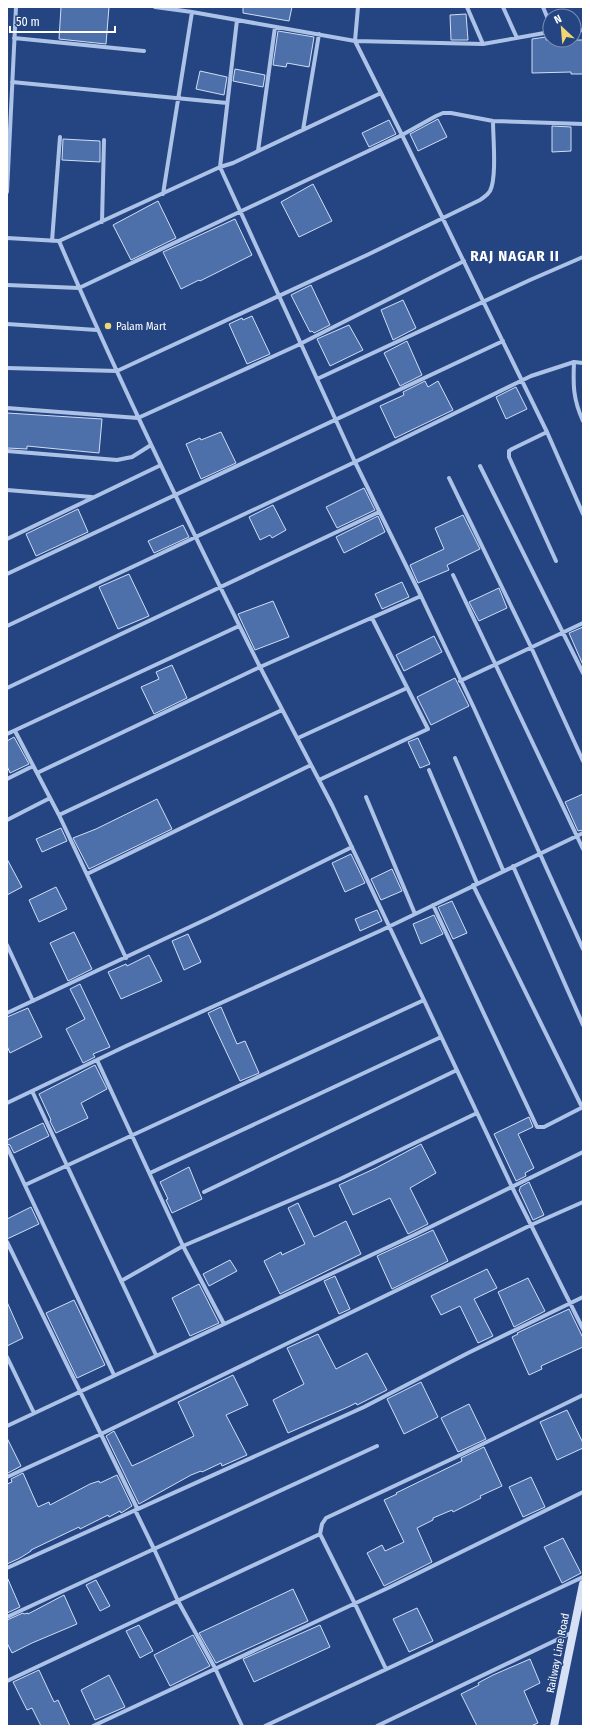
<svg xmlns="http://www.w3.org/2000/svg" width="590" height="1733" viewBox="0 0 590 1733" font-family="'Fira Sans Condensed',sans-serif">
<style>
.building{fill:#4d6faa;stroke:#d0def5}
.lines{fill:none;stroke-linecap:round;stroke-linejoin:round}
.street{stroke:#adc2e7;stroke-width:4}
.secondary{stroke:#d7e1f6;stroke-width:8}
.poi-dot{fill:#f0d771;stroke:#254582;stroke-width:1.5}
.labels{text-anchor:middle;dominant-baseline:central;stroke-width:3.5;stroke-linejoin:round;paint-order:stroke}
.poi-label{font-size:11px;fill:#fff;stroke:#254582;text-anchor:start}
.street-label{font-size:11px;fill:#fff;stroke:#254582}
.district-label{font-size:15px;font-weight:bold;letter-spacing:1px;fill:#fff;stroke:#254582}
</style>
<rect width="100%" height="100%" fill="#254582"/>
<path class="building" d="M61 7H109L106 44 59 39Z
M243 7H292L289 21 243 13Z
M466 14 468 40H451L450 15Z
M278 31 314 37 309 67 287 63 286 67 273 65Z
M546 37V40H583V74H571V72L532 73V39Z
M235 69 265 75 263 87 233 81Z
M200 71 227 77 224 95 196 89Z
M438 119 447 137 418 151 410 134Z
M389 120 396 134 369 147 362 133Z
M552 126 571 127V151L552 152Z
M63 139 100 141V162L62 160Z
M313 184 332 221 299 237 281 202Z
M158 201 176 238 131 260 113 225Z
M235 219 252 255 200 281 199 280 181 289 163 252Z
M311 285 330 325 314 333 312 331 310 332 291 295Z
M403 300 416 328 393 340 381 310Z
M252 316 270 354 247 364 229 324 242 318 243 320Z
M349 325 363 350 330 366 317 339Z
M407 341 422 375 400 386 384 353Z
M425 381 428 387 438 381 453 410 395 438 380 406 404 395 403 392Z
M516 387 527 409 506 419 496 397Z
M7 413 102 419 99 453 27 446V449L7 448Z
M221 432 236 463 201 479 186 444 200 438 201 440Z
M364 488 375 510 337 528 326 507Z
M273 505 286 530 272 538 270 535 260 540 249 517Z
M78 509 88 532 36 556 26 534Z
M463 515 480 549 447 565 449 570 418 583 410 565 444 549 435 528Z
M378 516 385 532 344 553 336 537Z
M183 525 189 537 154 553 148 541Z
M129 574 149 616 118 629 99 587Z
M402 582 409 597 382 609 375 594Z
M499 588 507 608 479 621 469 602Z
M273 601 289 637 255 650 238 614Z
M583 627V665L569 633Z
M434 636 442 652 404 671 396 655Z
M172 665 187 698 154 714 141 687 159 679 156 672Z
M455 678 469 706 431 725 417 697Z
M14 737 29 764 10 773 7 766V741Z
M418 738 430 764 420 768 408 742Z
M583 794V830L578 831 565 802Z
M157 799 172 829 89 869 73 838 96 829Z
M61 828 67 841 42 852 36 839Z
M351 854 365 883 345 892 332 863Z
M7 859 22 887 7 895Z
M392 869 402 891 381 900 371 879Z
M56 887 67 909 39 922 29 900Z
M452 901 467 933 453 939 438 907Z
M377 910 382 921 360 931 355 919Z
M434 915 443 934 421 944 413 924Z
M74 932 92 969 68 981 50 943Z
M188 934 201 962 184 970 172 941Z
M149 955 162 981 121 999 108 972 126 964 127 966Z
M80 984 110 1047 93 1054 95 1057 83 1063 66 1029 85 1019 70 989Z
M221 1007 237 1044 245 1041 259 1073 240 1081 208 1013Z
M28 1008 42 1037 10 1053 7 1046V1017Z
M95 1065 107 1089 81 1103 88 1118 56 1133 50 1121 51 1120 39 1094Z
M529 1117 533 1127 518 1134 534 1168 525 1173 526 1176 516 1181 494 1134Z
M43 1123 49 1136 14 1153 10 1145 7 1144V1140Z
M421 1144 436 1173 410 1188 428 1224 408 1234 390 1198 353 1215 339 1185 376 1168Z
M189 1167 202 1199 172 1213 166 1200 168 1199 160 1182Z
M529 1182 544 1215 533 1220 519 1190 520 1189V1187Z
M298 1203 314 1237 346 1221 361 1254 280 1294 264 1261 281 1252 282 1255 305 1244 288 1208Z
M31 1207 39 1224 7 1239V1219Z
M433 1230 448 1261 392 1289 377 1256Z
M230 1260 237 1271 209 1286 203 1274Z
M487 1269 497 1288 474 1299 493 1336 478 1343 460 1306 441 1315 431 1296Z
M335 1276 350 1309 339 1314 324 1281Z
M528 1278 545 1311 514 1327 498 1292Z
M199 1284 219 1323 190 1336 172 1298Z
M74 1300 105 1365 77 1378 46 1313Z
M7 1302 23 1338 7 1346Z
M569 1309 583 1338V1347L541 1366 542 1369 529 1375 512 1337 518 1334 517 1333Z
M318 1334 336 1369 367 1353 387 1390 357 1405 356 1403 348 1407 288 1433 273 1400 304 1384 287 1348Z
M233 1375 248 1405 226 1415 247 1455 222 1466 221 1463 202 1472 201 1471 191 1475 139 1504 106 1436 114 1431 132 1466 143 1461 194 1436 178 1402Z
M421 1382 438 1417 404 1434 387 1399Z
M469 1404 486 1439 458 1452 441 1418Z
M567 1410 583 1443V1448L557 1460 540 1422Z
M7 1438 21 1466 8 1473 7 1472Z
M484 1447 502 1486 480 1496 481 1498 453 1512 452 1510 433 1518V1520L417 1528 432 1562 384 1586 367 1553 382 1545 385 1551 404 1542 384 1500 397 1494 396 1493 462 1461 461 1458Z
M23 1473 38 1507 49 1502 50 1505 90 1484 99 1481 100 1483 117 1475 132 1506 121 1513 120 1511 109 1517 108 1515 80 1529 79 1527 31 1550V1551L20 1558 7 1564V1484L12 1482 11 1479Z
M531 1477 545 1507 523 1517 509 1487Z
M563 1538 581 1573 562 1583 544 1547Z
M7 1577 20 1607 7 1613Z
M96 1580 110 1606 100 1611 86 1585Z
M293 1589 308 1621 216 1663 199 1633Z
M64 1595 77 1624 32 1643 12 1653 7 1643V1620L23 1613 24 1614 28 1613V1614Z
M417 1608 433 1641 409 1652 393 1619Z
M139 1625 153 1651 140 1658 126 1631Z
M320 1625 330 1647 254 1682 243 1659Z
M193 1635 210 1666 170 1686 154 1655Z
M530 1659 540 1683 524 1691 538 1723 531 1726H477L461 1694 479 1685 478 1683 493 1675Z
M39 1670 54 1702 58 1700 70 1726H41L32 1708 27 1710 13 1682Z
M109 1675 125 1707 95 1720 81 1690Z"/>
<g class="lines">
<path class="street" d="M155 7 192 12
M358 7 355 41 402 135 436 116 443 113H451L493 121 583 124
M467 7 483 44
M503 7 517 38
M543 7 550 24
M237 20 220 167 355 462 421 596 260 667 332 805 512 1187 583 1329
M574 31 583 30
M14 38 144 51
M12 82 227 103
M303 130 319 34
M258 151 275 27
M7 192 16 7
M163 194 192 12 355 41 483 44 550 32
M102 222 104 140
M7 238 59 241 220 167 233 163 381 93
M52 241 60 137
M7 285 79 288 402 135 547 432 583 514
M7 324 97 330
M574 362C573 385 573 399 583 421
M7 368 117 371 367 255 480 200C484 197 487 196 490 191 497 178 493 137 493 121
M317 379 530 280 583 257
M7 408 138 418 296 346 464 261
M547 432 512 449 509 451V457L556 561
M7 451 117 460 132 457 151 445
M480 466 583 673
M449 478 531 647 583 761
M7 490 92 497
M7 539 161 465
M7 574 503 341
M453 575 583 849
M421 596 474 708 583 949
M7 626 355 462 531 376 574 362 583 363
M460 681 583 623
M7 688 379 512
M15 731 59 815
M7 734 239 626
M298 738 407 688
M455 758 503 870
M429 770 477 883
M37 773 260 667C190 527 121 386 59 241
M7 779 33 766
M319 780 428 729 372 618
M366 797 415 914
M7 820 50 798
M513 866 583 1025
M87 874 311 765
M473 885 582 1107
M433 905 537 1127H544L583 1107
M7 945 33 1001
M126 958 59 815 282 710
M7 1013 211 917 352 847
M97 1060 183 1246 224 1324
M32 1091 156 1355
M7 1103 126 1046 382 930 583 833
M7 1147 114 1375
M150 1173 441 1037
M25 1185 424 1000
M204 1192 457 1070
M7 1242 137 1508
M121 1281 183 1246 340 1179 477 1113
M7 1357 34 1413
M7 1426 416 1234 583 1152
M7 1477 101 1434 531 1225 583 1202
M320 1534 355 1604 386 1669
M7 1568 364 1407 468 1353 583 1297
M7 1617 154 1549 135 1510
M7 1681 320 1534 322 1524 326 1518 456 1457 583 1395
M93 1726 390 1587 583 1492
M242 1726 215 1668 178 1601 154 1549 377 1446
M265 1726 583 1577
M377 1726 573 1632"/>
<path class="secondary" d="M554 1726 583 1584"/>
</g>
<circle class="poi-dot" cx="108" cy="326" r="4"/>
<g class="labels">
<g class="poi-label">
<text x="116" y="326">Palam Mart</text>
</g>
<g class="street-label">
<text transform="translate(558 1653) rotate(-79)">Railway Line Road</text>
</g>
<g class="district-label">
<text x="515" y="256">RAJ NAGAR II</text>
</g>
</g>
<rect width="590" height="1733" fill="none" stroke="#ffffff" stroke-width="16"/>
<g transform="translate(562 28) rotate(334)"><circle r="19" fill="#254582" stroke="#7c8fb4"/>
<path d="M0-3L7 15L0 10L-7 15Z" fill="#f0d771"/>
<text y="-6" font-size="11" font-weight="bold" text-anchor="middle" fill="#ffffff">N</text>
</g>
<path d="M10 26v6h105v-6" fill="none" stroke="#ffffff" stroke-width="2"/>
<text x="16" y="26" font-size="12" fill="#ffffff" stroke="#254582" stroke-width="3" paint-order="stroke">50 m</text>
</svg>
